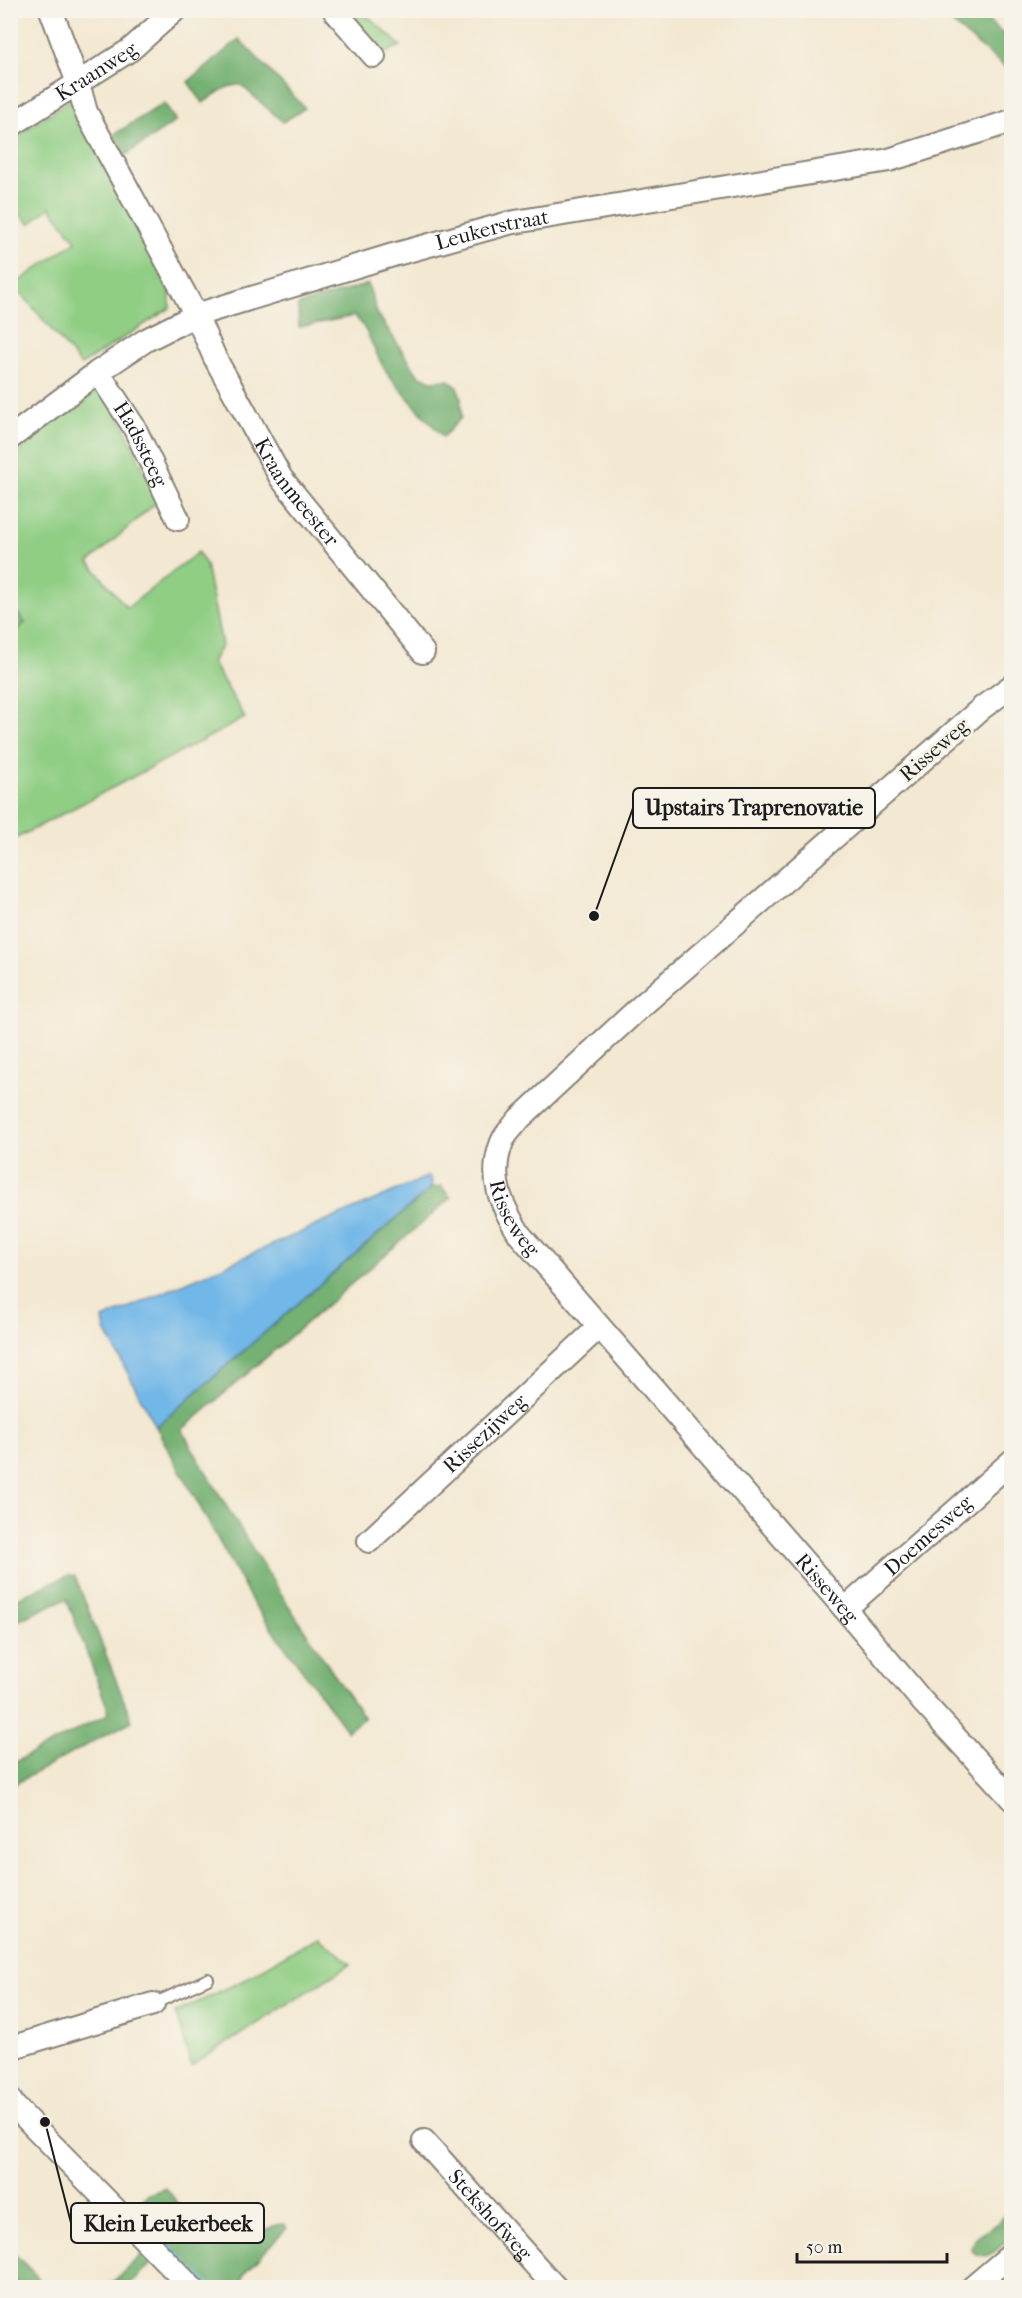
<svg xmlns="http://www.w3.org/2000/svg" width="1022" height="2298" viewBox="0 0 1022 2298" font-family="'IM FELL French Canon',serif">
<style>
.green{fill:#90ce84;stroke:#567550;stroke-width:1.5}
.forest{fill:#74b172;stroke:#486647;stroke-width:1.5}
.water{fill:#71b7e8;stroke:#466a82;stroke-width:1.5}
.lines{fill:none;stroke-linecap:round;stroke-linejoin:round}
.stream{stroke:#71b7e8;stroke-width:6}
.lane-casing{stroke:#888276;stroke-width:14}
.street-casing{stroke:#888276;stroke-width:26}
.lane{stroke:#fff;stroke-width:10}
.street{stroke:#fff;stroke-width:22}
.labels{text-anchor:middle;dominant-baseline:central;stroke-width:6;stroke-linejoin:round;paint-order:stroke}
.street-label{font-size:21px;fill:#1c1c1c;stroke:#f7f3e8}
.leader{fill:none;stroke:#1c1c1c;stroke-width:2}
.callout-dot{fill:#1c1c1c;stroke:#f7f3e8;stroke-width:2}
.callout{fill:#f7f3e8;stroke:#1c1c1c;stroke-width:2}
.callout-label{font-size:22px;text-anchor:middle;font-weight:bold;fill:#1c1c1c}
</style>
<rect width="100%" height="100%" fill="#f7f3e8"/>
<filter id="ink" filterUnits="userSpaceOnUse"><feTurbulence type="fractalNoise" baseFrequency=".0167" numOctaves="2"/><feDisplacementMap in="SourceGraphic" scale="12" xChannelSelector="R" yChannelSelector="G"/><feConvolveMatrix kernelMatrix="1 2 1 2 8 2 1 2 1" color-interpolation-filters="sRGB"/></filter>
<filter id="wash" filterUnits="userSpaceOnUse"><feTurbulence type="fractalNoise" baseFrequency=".008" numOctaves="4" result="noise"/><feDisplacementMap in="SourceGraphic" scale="24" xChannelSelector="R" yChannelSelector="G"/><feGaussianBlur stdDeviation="1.35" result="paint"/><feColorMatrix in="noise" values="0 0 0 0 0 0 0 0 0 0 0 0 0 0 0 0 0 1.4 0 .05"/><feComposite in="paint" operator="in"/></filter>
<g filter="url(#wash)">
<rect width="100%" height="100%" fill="#f3e8d1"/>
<path class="green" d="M337 11H362L401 46 377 56Z
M71 99 170 292V308L81 365 14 285 76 241 50 207 30 224 11 206V140Z
M97 384 121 420 158 501 89 562 127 608 198 552 206 565 222 645 212 662 245 718 11 841 10 636 25 623 11 605V449Z
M318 1936 351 1964 191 2066 182 2032 175 2013 242 1981Z"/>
<path class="forest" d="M937 11H977L1011 41V72Z
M239 39 305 108 283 122 241 85C226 84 215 95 203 103L188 82Z
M164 103 176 121 120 159 110 137Z
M368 284 377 313 418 375 431 381 448 380 457 387 461 397V418L443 437C424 415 403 394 386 371 374 354 369 328 354 316L299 327 298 305Z
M12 607 25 623 11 636 10 608Z
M441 1186 451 1198 182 1430C238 1529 299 1624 364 1718L347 1731 253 1603 156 1427 431 1188Z
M69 1575 75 1576 132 1721 11 1786V1764L105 1716 109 1712 67 1600 60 1601 11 1624V1601Z
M166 2188 194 2224 203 2243C218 2249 240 2244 254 2237 265 2232 272 2224 284 2224L287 2228 245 2273 240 2287H206L133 2208 149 2194Z
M1011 2204V2236C999 2247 989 2264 972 2251 972 2236 982 2235 993 2227 1001 2222 1007 2213 1011 2204Z
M11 2250 47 2287H21L11 2277Z
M144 2252 153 2262 127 2287 107 2288Z"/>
<path class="water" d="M429 1176 432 1181 431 1188 156 1427 105 1330 103 1319Z"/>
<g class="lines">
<path class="stream" d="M10 2075 21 2094 36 2113
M89 2167 209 2288"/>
</g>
</g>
<g filter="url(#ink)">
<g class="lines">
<defs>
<path id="lane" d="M153 2004 208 1979"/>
<g id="street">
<path id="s1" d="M51 10 78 83 86 112 196 315 215 358 281 478 423 652"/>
<path d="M334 10 374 56"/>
<path id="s2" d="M10 126 130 50 175 10"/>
<path id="s3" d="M98 372 134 427 178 519"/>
<path id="s4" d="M10 438 98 372 146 340 196 315 393 255 509 223 889 160 1012 121"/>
<path id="s5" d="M1012 686 983 707 638 1009 519 1119C514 1126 505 1134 502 1142 488 1178 501 1205 520 1235L845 1609 922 1701 1012 1799"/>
<path id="s6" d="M369 1541 599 1327"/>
<path id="s7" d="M845 1609 1012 1461"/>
<path d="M10 2048 153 2004"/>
<path d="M10 2100 14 2106 192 2288"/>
<path id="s8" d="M424 2141 556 2288"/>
<path d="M972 2288 1012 2254"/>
</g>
</defs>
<use href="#lane" class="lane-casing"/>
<use href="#street" class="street-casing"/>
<use href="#lane" class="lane"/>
<use href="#street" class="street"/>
</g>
</g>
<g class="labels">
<g class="street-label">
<text stroke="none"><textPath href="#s2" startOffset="102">Kraanweg</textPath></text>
<text stroke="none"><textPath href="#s4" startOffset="532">Leukerstraat</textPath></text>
<text stroke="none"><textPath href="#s3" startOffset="84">Hadssteeg</textPath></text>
<text stroke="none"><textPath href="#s1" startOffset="543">Kraanmeester</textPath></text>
<text transform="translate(934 750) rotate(-41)">Risseweg</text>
<text stroke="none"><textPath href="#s5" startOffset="766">Risseweg</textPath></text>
<text stroke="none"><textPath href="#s6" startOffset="158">Rissezijweg</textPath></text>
<text stroke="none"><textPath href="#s7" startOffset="111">Doemesweg</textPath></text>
<text stroke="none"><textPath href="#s5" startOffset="1252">Risseweg</textPath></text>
<text stroke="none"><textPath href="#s8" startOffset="99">Stekshofweg</textPath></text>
</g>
</g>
<path class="leader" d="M594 916L633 808M45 2122L71 2223"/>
<g class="callout-dot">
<circle cx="594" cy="916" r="6"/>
<circle cx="45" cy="2122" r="6"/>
</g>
<g class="callout">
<rect x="633" y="788" width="242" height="40" rx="6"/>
<rect x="71" y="2203" width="193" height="40" rx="6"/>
</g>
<g class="callout-label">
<text x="754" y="815">Upstairs Traprenovatie</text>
<text x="168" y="2231">Klein Leukerbeek</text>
</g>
<rect width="1022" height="2298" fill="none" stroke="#f7f3e8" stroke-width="36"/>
<path d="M797 2253v9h150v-9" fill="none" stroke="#1c1c1c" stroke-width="3"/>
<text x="806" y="2253" font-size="18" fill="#1c1c1c" stroke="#f7f3e8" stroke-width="4.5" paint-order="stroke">50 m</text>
</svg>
